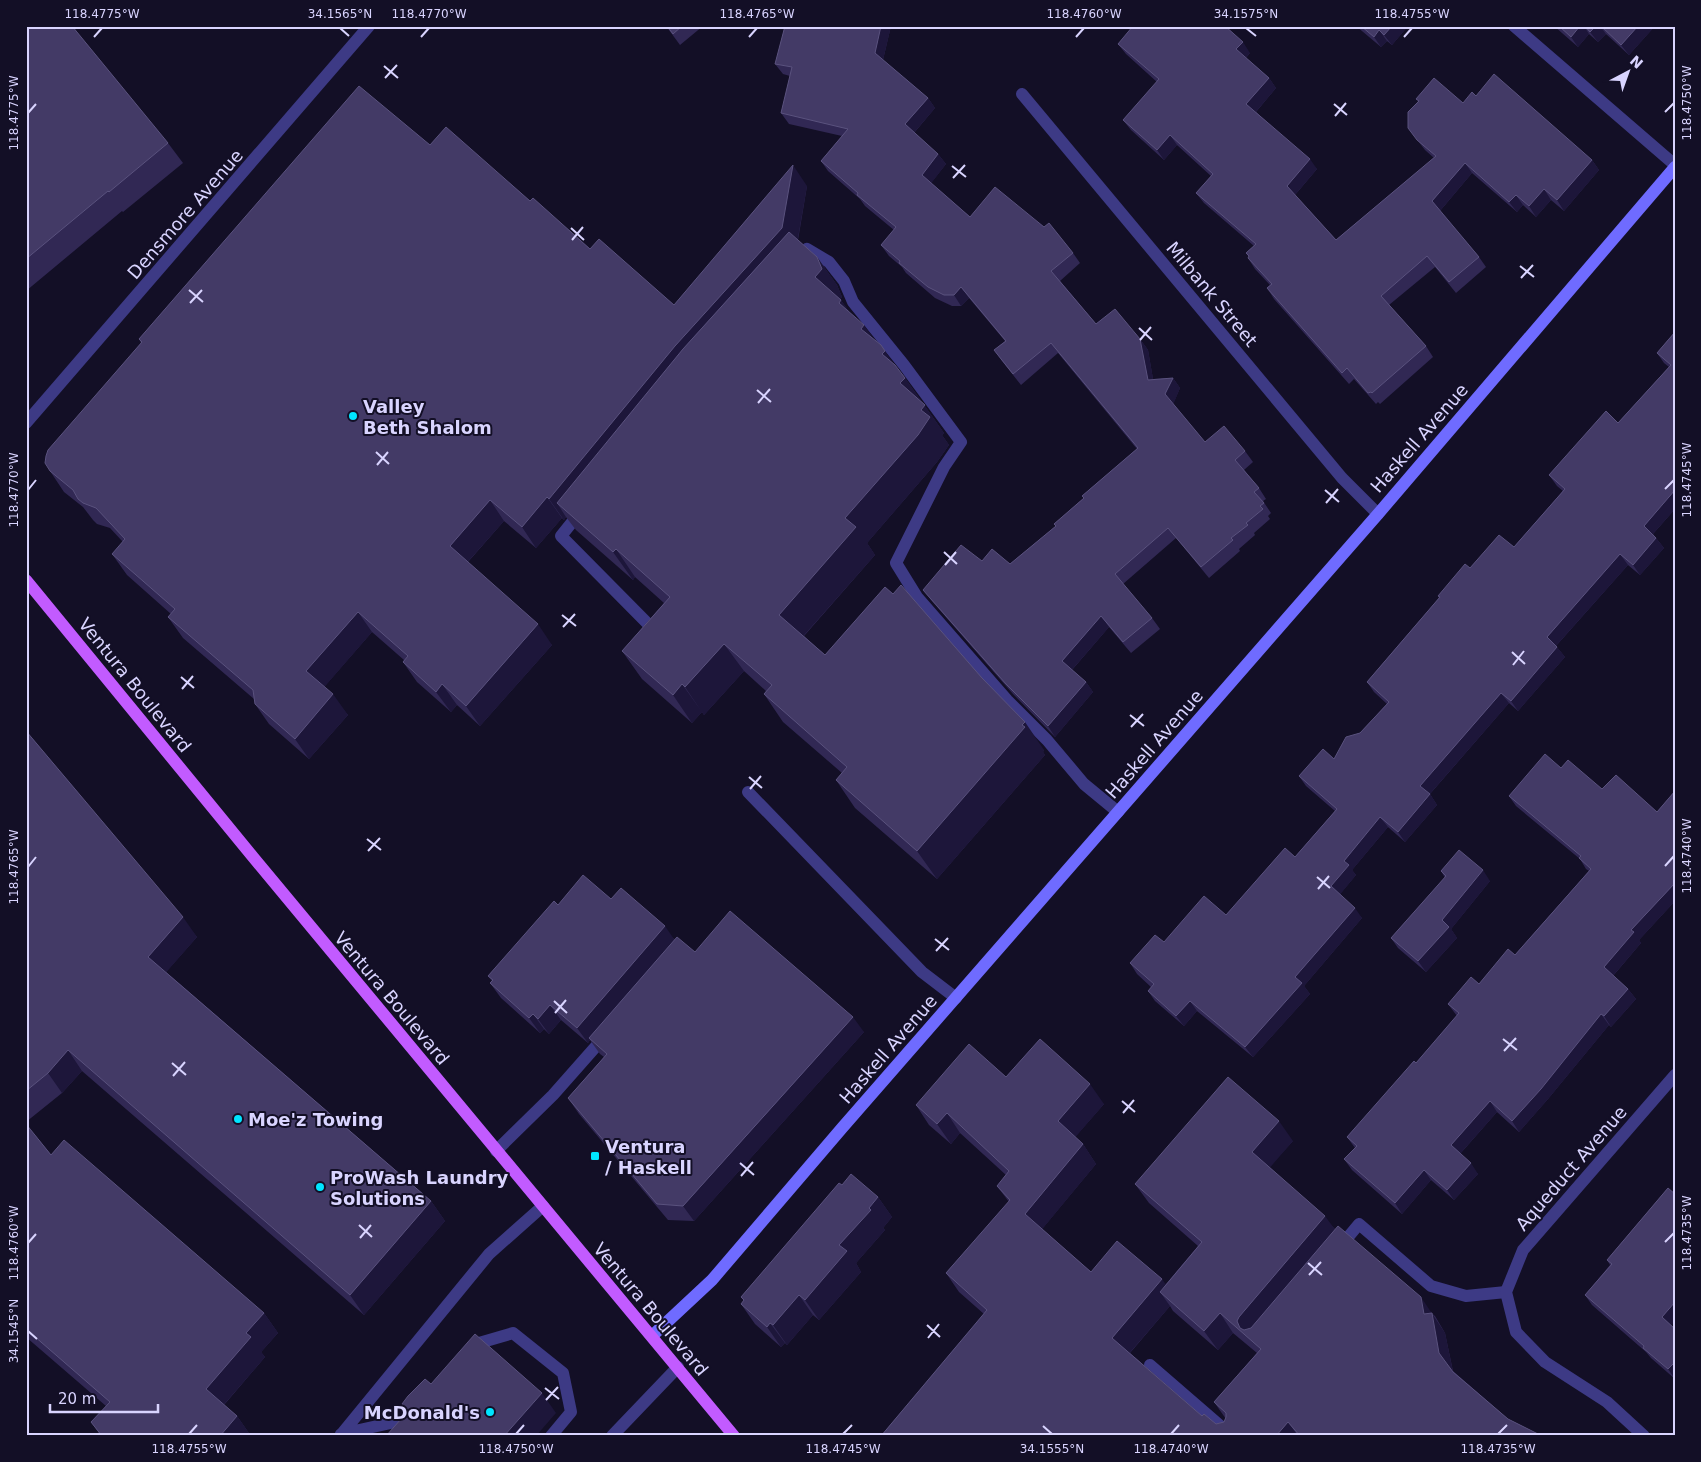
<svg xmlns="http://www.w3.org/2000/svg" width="1701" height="1462" viewBox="0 0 1701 1462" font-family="'DejaVu Sans',sans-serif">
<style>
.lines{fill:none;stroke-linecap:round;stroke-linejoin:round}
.lane{stroke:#3d3a85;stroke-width:12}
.street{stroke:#3d3a85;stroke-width:12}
.secondary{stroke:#6f6bff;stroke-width:12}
.primary{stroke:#c25bff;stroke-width:12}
.wall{fill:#312854;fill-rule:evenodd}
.shaded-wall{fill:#1d163a}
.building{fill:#433a66;stroke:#5a527e}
.ticks{fill:none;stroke:#d9d4ff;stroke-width:2}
.poi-dot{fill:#00e5ff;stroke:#130f26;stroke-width:2}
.labels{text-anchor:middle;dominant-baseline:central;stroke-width:4;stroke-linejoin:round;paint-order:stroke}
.street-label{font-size:18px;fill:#d9d4ff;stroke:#130f26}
.poi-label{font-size:18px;font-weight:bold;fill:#d9d4ff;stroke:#130f26;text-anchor:start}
.neatline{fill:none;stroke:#d9d4ff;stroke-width:2}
.ticks-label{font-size:12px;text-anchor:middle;fill:#d9d4ff}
</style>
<rect width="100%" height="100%" fill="#130f26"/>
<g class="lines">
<path class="lane" d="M800 257 807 249 829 262 844 281 853 302 904 365 961 442 944 467 896 563 917 597 1007 700 1047 740 1084 784 1118 812
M581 511 561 536 652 628
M748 792 922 972 956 998
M496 1151 553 1095 606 1035
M1339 1248 1359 1224 1431 1286 1466 1296 1506 1292
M471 1352 479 1343 513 1333 563 1373 571 1412 551 1436
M1150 1365 1232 1436
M341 1434 409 1419 413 1414
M340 1436 489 1254 543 1206
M612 1436 678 1367"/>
<path class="street" d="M1514 26 1675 165
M1022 94 1342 478 1378 514
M26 423 369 26
M1644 1436 1607 1402 1545 1362 1516 1332 1506 1292 1523 1250 1675 1075"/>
<path class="secondary" d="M652 1336 712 1280 842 1128 1378 514 1675 167"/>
<path class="primary" d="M26 580 253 857 734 1436"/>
</g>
<path class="wall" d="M26 26 168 143 183 163 123 212 122 211 26 291Z
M666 26H703L680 45Z
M785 26H891L883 60 928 98 935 108 914 133 938 154 946 164 931 183 970 217 1073 253 1080 263 1060 281 1096 324 1140 339 1148 350 1153 379 1173 378 1180 388 1173 404 1205 442 1245 451 1253 462 1244 470 1259 488 1266 499 1263 501 1271 513 1268 516 1270 519 1254 533 1255 535 1239 549 1240 551 1209 578 1176 538 1123 584 1152 618 1160 629 1131 653 1109 627 1072 670 1086 682 1093 692 1055 737 1013 694 931 600 923 590 982 561 1010 564 1056 526 1054 524 1084 498 1082 496 1137 449 1058 353 1021 385 1002 361 994 350 1005 341 969 298 961 306H952L935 298 906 273 902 267 889 256 881 245 894 230 865 206 860 199 828 171 821 161 842 136 789 124 781 113 790 76 783 74 775 64Z
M1356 26H1408L1392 45 1387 41 1381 47Z
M1554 26H1655L1629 55 1606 34 1598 42 1589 34 1578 47Z
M1118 44 1250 53 1246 58 1269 78 1276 88 1256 112 1317 169 1295 195 1336 240 1434 158 1425 150 1408 128 1418 101 1416 99 1463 103 1476 96 1592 160 1599 170 1564 211 1551 200 1536 217 1523 205 1517 212 1472 173 1440 211 1479 257 1486 267 1456 293 1435 267 1389 305 1426 346 1433 357 1380 404 1378 402 1376 404 1354 379 1349 384 1274 299 1267 288 1270 285 1255 269 1248 258 1249 257 1246 253 1254 246 1204 203 1196 193 1211 176 1177 145 1164 160 1131 130 1123 120 1157 82 1126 54Z
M430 145 530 201 590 249 674 305 807 186 798 240 817 257 837 285 842 297 840 299 850 313 875 341 905 378 944 433 942 435 949 445 937 462 867 543 875 555 804 636 825 655 1044 750 1043 752 1045 755 937 879 855 808 836 780 842 773 783 722 764 694 766 691 744 671 704 715 702 712 692 723 642 679 622 651 664 603 635 577 633 580 576 530 566 517 564 520 562 518 536 548 504 521 468 562 552 645 480 726 457 705 451 712 417 682 403 662 404 660 372 632 324 687 348 715 309 759 269 724 255 704 254 699 183 638 168 617 171 614 127 575 112 554 123 542 110 528 97 524 93 520 83 507 64 492 50 471 141 343 139 339Z
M1675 332V509L1653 534 1656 538 1664 548 1640 575 1628 565 1556 646 1565 657 1518 711 1509 703 1430 794 1437 805 1405 842 1388 827 1352 870 1356 875 1340 894 1362 918 1304 986 1310 994 1253 1057 1197 1011 1184 1026 1155 1001 1148 991 1151 987 1137 974 1130 963 1164 942 1226 915 1295 857 1335 811 1306 786 1299 776 1334 759 1360 733 1387 704 1374 692 1367 682 1439 598 1438 596 1470 568 1514 547 1563 491 1557 486 1549 475 1618 423 1669 367 1664 363 1657 353Z
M26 731 197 937 166 972 431 1201 445 1221 364 1315 82 1071 62 1093 26 1122Z
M1561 768 1602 789 1657 812 1675 791V901L1639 940 1641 943 1613 976 1628 989 1636 999 1611 1027 1609 1025 1548 1099 1519 1132 1497 1112 1460 1154 1478 1174 1454 1200 1431 1180 1402 1214 1352 1170 1344 1159 1355 1148 1347 1137 1416 1063 1457 1016 1448 1004 1479 984 1515 955 1589 871 1586 869 1580 859 1516 806 1509 796Z
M1441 871 1490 881 1451 929 1457 938 1426 972 1398 948 1391 938 1445 878Z
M611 899 695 952 864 1032 694 1221 668 1220 579 1114 568 1098 604 1057 600 1054 590 1040 588 1043 561 1020 549 1034 544 1029 540 1033 501 998 490 983 492 981 488 976 558 905Z
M1006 1077 1104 1104 1075 1137 1083 1144 1096 1164 1042 1229 1091 1272 1166 1284 1198 1246 1149 1203 1135 1184 1293 1141 1269 1167 1335 1229 1435 1316 1445 1333 1453 1371 1508 1419 1542 1436H881L984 1314 959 1292 946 1273 1009 1202 997 1186 1006 1175 960 1133 951 1144 929 1125 916 1105ZM1170 1306 1173 1311 1218 1350 1233 1333 1257 1353 1214 1402 1226 1419 1224 1422 1216 1424 1202 1416 1130 1353Z
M26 1124 51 1155 264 1313 278 1333 261 1352 265 1357 224 1405 237 1416 251 1436H101L91 1422 106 1406 26 1337Z
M842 1185 878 1197 892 1217 883 1228 885 1230 856 1263 861 1272 819 1320 813 1315 787 1345 785 1343 781 1347 755 1324 741 1304 744 1301 741 1297Z
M1668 1188 1671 1325 1675 1329V1379L1651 1358 1646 1352 1592 1305 1585 1295 1610 1265 1607 1260Z"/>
<path class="shaded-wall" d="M881 26H891L882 64 875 53Z
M1392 26H1408L1392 45 1384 35Z
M1580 26H1584L1589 34 1578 47 1571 37Z
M1596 26H1600L1606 34 1598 42 1590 32Z
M1638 26H1655L1629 55 1621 45Z
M1379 30 1387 41 1381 47 1374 37Z
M1243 42 1250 53 1244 60 1236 49Z
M1269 78 1276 88 1254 114 1246 104Z
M928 98 935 108 912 135 905 124Z
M1170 135 1177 145 1164 160 1157 150Z
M938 154 946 164 929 186 922 175Z
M1310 159 1317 169 1294 196 1287 186Z
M1592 160 1599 170 1564 211 1557 200Z
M1465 163 1472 173 1439 212 1432 201Z
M793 165 807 186 796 249 557 503 566 517 564 520 549 499Z
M1544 189 1551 200 1536 217 1529 206Z
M1516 195 1523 205 1517 212 1509 202Z
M817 257 837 285 842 297 834 305 815 277Z
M961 287 969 298 961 306 954 295Z
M841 300 861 328 839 303Z
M864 325 883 352 885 351 904 379 902 382 861 329Z
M1140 339 1148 350 1155 391 1148 380Z
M905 378 944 433 942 435 949 445 937 462 867 543 875 555 798 642 779 615 845 518 900 383Z
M1173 378 1180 388 1173 405 1165 394Z
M1675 490V509L1651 536 1644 526Z
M547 497 562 518 536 548 522 527Z
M490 500 504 521 464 566 450 546Z
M1656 538 1664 548 1640 575 1633 565Z
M616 549 635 577 633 580 613 552Z
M1620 554 1628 565 1554 648 1547 637Z
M358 612 372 632 320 692 306 671Z
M1101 616 1109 627 1070 672 1062 661Z
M538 624 552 645 480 726 466 706Z
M724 644 744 671 704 715 685 687Z
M1557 647 1565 657 1518 711 1511 701Z
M1086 682 1093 692 1055 737 1048 726Z
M442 684 457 705 451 712 436 692Z
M682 684 702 712 692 723 673 695Z
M1501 693 1509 703 1428 796 1420 786Z
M333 694 348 715 309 759 295 739Z
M1025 722 1044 750 1043 752 1045 755 937 879 917 851Z
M1430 794 1437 805 1405 842 1398 832Z
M1380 817 1388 827 1352 870 1356 875 1338 897 1331 886 1344 861Z
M1483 870 1490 881 1451 929 1457 938 1426 972 1418 961 1442 920Z
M1675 883V901L1639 940 1641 943 1611 978 1604 967 1631 930Z
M1355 908 1362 918 1304 986 1310 994 1253 1057 1245 1047 1295 977Z
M183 917 197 937 162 977 148 957Z
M665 926 676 942 589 1038 590 1040 588 1043 577 1028Z
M1628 989 1636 999 1611 1027 1604 1016Z
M1190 1001 1197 1011 1184 1026 1176 1016Z
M550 1005 561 1020 549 1034 538 1019Z
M533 1014 544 1029 540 1033 529 1018Z
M1601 1014 1609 1025 1548 1099 1519 1132 1512 1121Z
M853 1017 864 1032 694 1221 683 1206Z
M68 1050 82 1071 62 1093 48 1073Z
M1090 1084 1104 1104 1072 1141 1058 1121Z
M1490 1101 1497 1112 1458 1156 1451 1145Z
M947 1113 960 1133 951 1144 937 1124Z
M1279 1121 1293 1141 1266 1172 1252 1152Z
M1083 1144 1096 1164 1039 1233 1025 1214Z
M1471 1163 1478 1174 1454 1200 1447 1190Z
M1424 1170 1431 1180 1402 1214 1395 1203Z
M878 1197 892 1217 883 1228 885 1230 856 1263 861 1272 819 1320 805 1300 839 1245Z
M431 1201 445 1221 364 1315 350 1295Z
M1325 1216 1339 1235 1253 1337 1240 1328 1237 1321 1239 1317Z
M1162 1279 1176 1299 1160 1292 1170 1306 1126 1357 1112 1338Z
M799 1295 813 1315 787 1345 773 1325Z
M1421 1297 1445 1333 1453 1372 1439 1353 1424 1314Z
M1675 1302V1321L1669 1328 1662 1317Z
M264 1313 278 1333 261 1352 265 1357 220 1409 206 1389 246 1333Z
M1220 1313 1233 1333 1218 1350 1204 1331Z
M770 1323 785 1343 781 1347 767 1327Z
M1675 1362V1379L1668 1369Z
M542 1393 556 1413 536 1436H504Z
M237 1416 251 1436H220Z
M1288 1422 1298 1436H1276Z"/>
<path class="building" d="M26 26H72L168 143 109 192 108 191 26 259Z
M667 26H682L673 34Z
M785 26H881L875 53 928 98 905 124 938 154 922 175 970 217 995 187 1044 227 1049 223 1073 253 1051 271 1096 324 1115 309 1140 339 1148 380 1173 378 1165 394 1205 442 1224 426 1245 451 1235 460 1259 488 1254 492 1264 503 1260 506 1263 509 1246 523 1248 525 1231 538 1233 540 1201 567 1168 528 1115 574 1152 618 1123 642 1101 616 1062 661 1086 682 1048 726 1006 684 923 590 961 545 982 561 992 549 1010 564 1056 526 1054 524 1084 498 1082 496 1138 448 1051 343 1013 374 994 350 1006 341 961 287 954 295H944L928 287 899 263 900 261 881 245 896 227 857 195 858 193 821 161 848 129 781 113 792 67 775 64Z
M1133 26H1225L1243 42 1236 49 1269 78 1246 104 1310 159 1287 186 1336 240 1436 156 1417 140 1408 128V112L1419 101 1416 99 1434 78 1463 103 1472 92 1476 96 1494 74 1592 160 1557 200 1544 189 1529 206 1516 195 1509 202 1465 163 1432 201 1479 257 1449 282 1427 256 1381 296 1426 346 1372 393 1371 392 1368 393 1347 368 1342 373 1267 288 1272 284 1248 258 1249 256 1246 253 1256 244 1196 193 1213 174 1170 135 1157 150 1123 120 1159 79 1118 44Z
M1361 26H1392L1384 35 1379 30 1374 37Z
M1559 26H1580L1571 37Z
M1585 26H1596L1590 32Z
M1601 26H1638L1621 45Z
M359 86 430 145 446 127 530 201 533 198 590 249 599 239 674 305 793 165 782 228 675 346 549 499 547 497 522 527 490 500 450 546 538 624 466 706 442 684 436 692 403 662 408 656 358 612 306 671 333 694 295 739 255 704 253 690 168 617 175 609 112 554 125 539 96 508 83 503 78 499 73 490 50 471 45 463 46 456 48 450 142 342 139 339Z
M789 232 817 257 822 269 815 277 841 300 839 303 864 325 861 329 881 345 885 351 882 354 895 365 905 378 900 383 925 405 921 410 930 417 918 435 845 518 856 527 779 615 825 655 885 587 893 594 901 585 982 678 1025 722 1022 725 1025 727 917 851 836 780 847 767 764 694 772 685 724 644 685 687 682 684 673 695 622 651 670 597 616 549 613 552 557 503 683 349Z
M1675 332V490L1644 526 1656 538 1633 565 1620 554 1547 637 1557 647 1511 701 1501 693 1420 786 1430 794 1398 832 1380 817 1344 861 1349 865 1331 886 1355 908 1295 977 1302 983 1245 1047 1190 1001 1176 1016 1148 991 1154 984 1130 963 1155 935 1164 942 1204 896 1226 915 1285 848 1295 857 1337 809 1299 776 1323 749 1334 759 1346 737 1360 733 1389 702 1367 682 1440 597 1438 596 1465 564 1470 568 1499 535 1514 547 1565 489 1549 475 1606 411 1618 423 1671 365 1657 353Z
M26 731 183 917 148 957 431 1201 350 1295 68 1050 48 1073 26 1091Z
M1545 754 1561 768 1568 760 1602 789 1616 775 1657 812 1675 791V883L1631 930 1634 932 1604 967 1628 989 1604 1016 1601 1014 1541 1089 1512 1121 1490 1101 1451 1145 1471 1163 1447 1190 1424 1170 1395 1203 1344 1159 1357 1146 1347 1137 1414 1061 1416 1063 1459 1013 1448 1004 1471 977 1479 984 1508 949 1515 955 1591 869 1579 858 1581 856 1509 796Z
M1459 850 1483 870 1442 920 1449 927 1418 961 1391 938 1446 876 1441 871Z
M583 875 611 899 621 888 665 926 577 1028 550 1005 538 1019 533 1014 529 1018 490 983 493 980 488 976 554 901 558 905Z
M730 911 853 1017 683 1206 657 1204 568 1098 607 1054 589 1038 677 937 695 952Z
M1040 1039 1090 1084 1058 1121 1083 1144 1025 1214 1091 1272 1117 1241 1162 1279 1112 1338 1202 1416 1204 1414 1216 1424 1224 1422 1226 1417V1413L1214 1402 1261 1349 1220 1313 1204 1331 1160 1292 1202 1242 1135 1184 1228 1077 1279 1121 1252 1152 1325 1216 1239 1317 1237 1321 1240 1328 1244 1330 1251 1328 1338 1226 1421 1297 1424 1314 1432 1313 1439 1353 1453 1372 1508 1419 1542 1436H1300L1288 1422 1276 1436H881L987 1310 946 1273 1010 1200 997 1186 1009 1171 947 1113 937 1124 916 1105 969 1044 1006 1077Z
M26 1124 51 1155 64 1140 264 1313 246 1333 251 1337 206 1389 237 1416 220 1436H102L91 1422 110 1402 26 1329Z
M851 1174 878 1197 869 1208 871 1210 839 1245 847 1251 805 1300 799 1295 773 1325 770 1323 767 1327 741 1304 744 1300 741 1297 839 1183 842 1185Z
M1668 1188 1675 1194V1302L1662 1317 1675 1329V1362L1668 1369 1643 1348 1644 1346 1585 1295 1612 1264 1607 1260Z
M475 1334 542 1393 504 1436H386L409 1410 402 1404 408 1396 425 1379 431 1384Z"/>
<path class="ticks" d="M340 28 349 36M1246 28 1256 36M94 37 102 28M421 37 429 28M749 37 757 28M1076 37 1084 28M1404 37 1412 28M384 66 398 78M385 78 397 65M1334 104 1347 115M1665 112 1674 103M28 113 36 104M1335 116 1346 103M952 166 966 177M953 178 965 165M571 228 584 240M572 240 583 227M1520 266 1534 277M1521 278 1533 265M189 290 203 302M190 303 202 290M1139 328 1152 340M1140 340 1151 327M757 390 771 402M758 403 770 389M376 452 389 464M377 465 388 452M1665 489 1674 480M28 490 36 480M1325 490 1339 502M1326 503 1338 489M944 552 957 564M945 565 956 552M562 615 576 626M563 627 575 614M1512 652 1525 664M1513 665 1524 651M181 677 194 688M182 689 193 676M1130 715 1144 726M1131 727 1143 714M749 777 762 788M750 789 761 776M367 839 381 850M368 851 380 838M1665 866 1674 856M28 867 36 857M1317 877 1330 888M1318 889 1329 876M935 939 949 950M936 951 948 938M554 1001 567 1013M555 1013 566 1000M1503 1039 1517 1050M1504 1051 1516 1038M172 1063 186 1075M173 1076 185 1062M1122 1101 1135 1112M1123 1113 1134 1100M740 1163 754 1175M741 1176 753 1162M359 1225 372 1237M360 1238 371 1225M1665 1242 1674 1233M28 1243 36 1234M1308 1263 1322 1275M1309 1275 1321 1262M927 1325 940 1337M28 1331 37 1339M928 1338 939 1324M545 1388 559 1399M546 1400 558 1387M1043 1426 1052 1434M189 1434 197 1425M516 1434 524 1425M843 1434 852 1425M1171 1434 1179 1425M1498 1434 1507 1425"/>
<g class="poi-dot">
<circle cx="353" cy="416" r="5"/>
<circle cx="238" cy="1119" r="5"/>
<rect x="590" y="1151" width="10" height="10" rx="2.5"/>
<circle cx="320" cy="1187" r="5"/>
<circle cx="490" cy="1412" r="5"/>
</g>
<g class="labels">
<g class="street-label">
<text transform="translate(185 214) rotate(-49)">Densmore Avenue</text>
<text transform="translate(1212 294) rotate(50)">Milbank Street</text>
<text transform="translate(1419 438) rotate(-49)">Haskell Avenue</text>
<text transform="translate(135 685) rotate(51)">Ventura Boulevard</text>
<text transform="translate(1154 744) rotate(-49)">Haskell Avenue</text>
<text transform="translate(392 998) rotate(50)">Ventura Boulevard</text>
<text transform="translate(888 1049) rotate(-49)">Haskell Avenue</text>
<text transform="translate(1571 1168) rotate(-49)">Aqueduct Avenue</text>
<text transform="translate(651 1309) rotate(50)">Ventura Boulevard</text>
</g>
<g class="poi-label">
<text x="363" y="406">Valley<tspan x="363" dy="21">Beth Shalom</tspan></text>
<text x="248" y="1119">Moe'z Towing</text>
<text x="605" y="1146">Ventura<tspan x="605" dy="21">/ Haskell</tspan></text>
<text x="330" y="1177">ProWash Laundry<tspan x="330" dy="21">Solutions</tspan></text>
<text x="480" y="1412" text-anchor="end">McDonald's</text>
</g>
</g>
<rect width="1701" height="1462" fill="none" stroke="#130f26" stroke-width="55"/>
<g transform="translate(1628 72) rotate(41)" stroke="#130f26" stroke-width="4" paint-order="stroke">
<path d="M0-4L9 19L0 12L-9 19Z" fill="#d9d4ff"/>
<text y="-8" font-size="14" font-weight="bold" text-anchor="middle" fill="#d9d4ff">N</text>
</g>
<path d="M50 1404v8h108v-8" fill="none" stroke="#d9d4ff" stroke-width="2.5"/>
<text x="58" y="1404" font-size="15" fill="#d9d4ff" stroke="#130f26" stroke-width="4" paint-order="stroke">20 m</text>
<rect x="28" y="28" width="1646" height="1406" class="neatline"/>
<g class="ticks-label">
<text x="102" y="18">118.4775°W</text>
<text x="340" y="18">34.1565°N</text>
<text x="429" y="18">118.4770°W</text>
<text x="757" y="18">118.4765°W</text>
<text x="1084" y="18">118.4760°W</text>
<text x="1246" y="18">34.1575°N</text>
<text x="1412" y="18">118.4755°W</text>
<text transform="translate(1687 103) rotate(-90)" y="4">118.4750°W</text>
<text transform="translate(14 113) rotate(-90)" y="4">118.4775°W</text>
<text transform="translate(1687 480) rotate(-90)" y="4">118.4745°W</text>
<text transform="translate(14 490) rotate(-90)" y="4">118.4770°W</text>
<text transform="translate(1687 856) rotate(-90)" y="4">118.4740°W</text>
<text transform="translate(14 867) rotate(-90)" y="4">118.4765°W</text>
<text transform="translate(1687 1233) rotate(-90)" y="4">118.4735°W</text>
<text transform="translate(14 1243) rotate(-90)" y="4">118.4760°W</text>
<text transform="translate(14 1331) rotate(-90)" y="4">34.1545°N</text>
<text x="189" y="1453">118.4755°W</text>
<text x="516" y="1453">118.4750°W</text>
<text x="843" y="1453">118.4745°W</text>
<text x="1052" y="1453">34.1555°N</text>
<text x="1171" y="1453">118.4740°W</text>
<text x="1498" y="1453">118.4735°W</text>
</g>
</svg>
